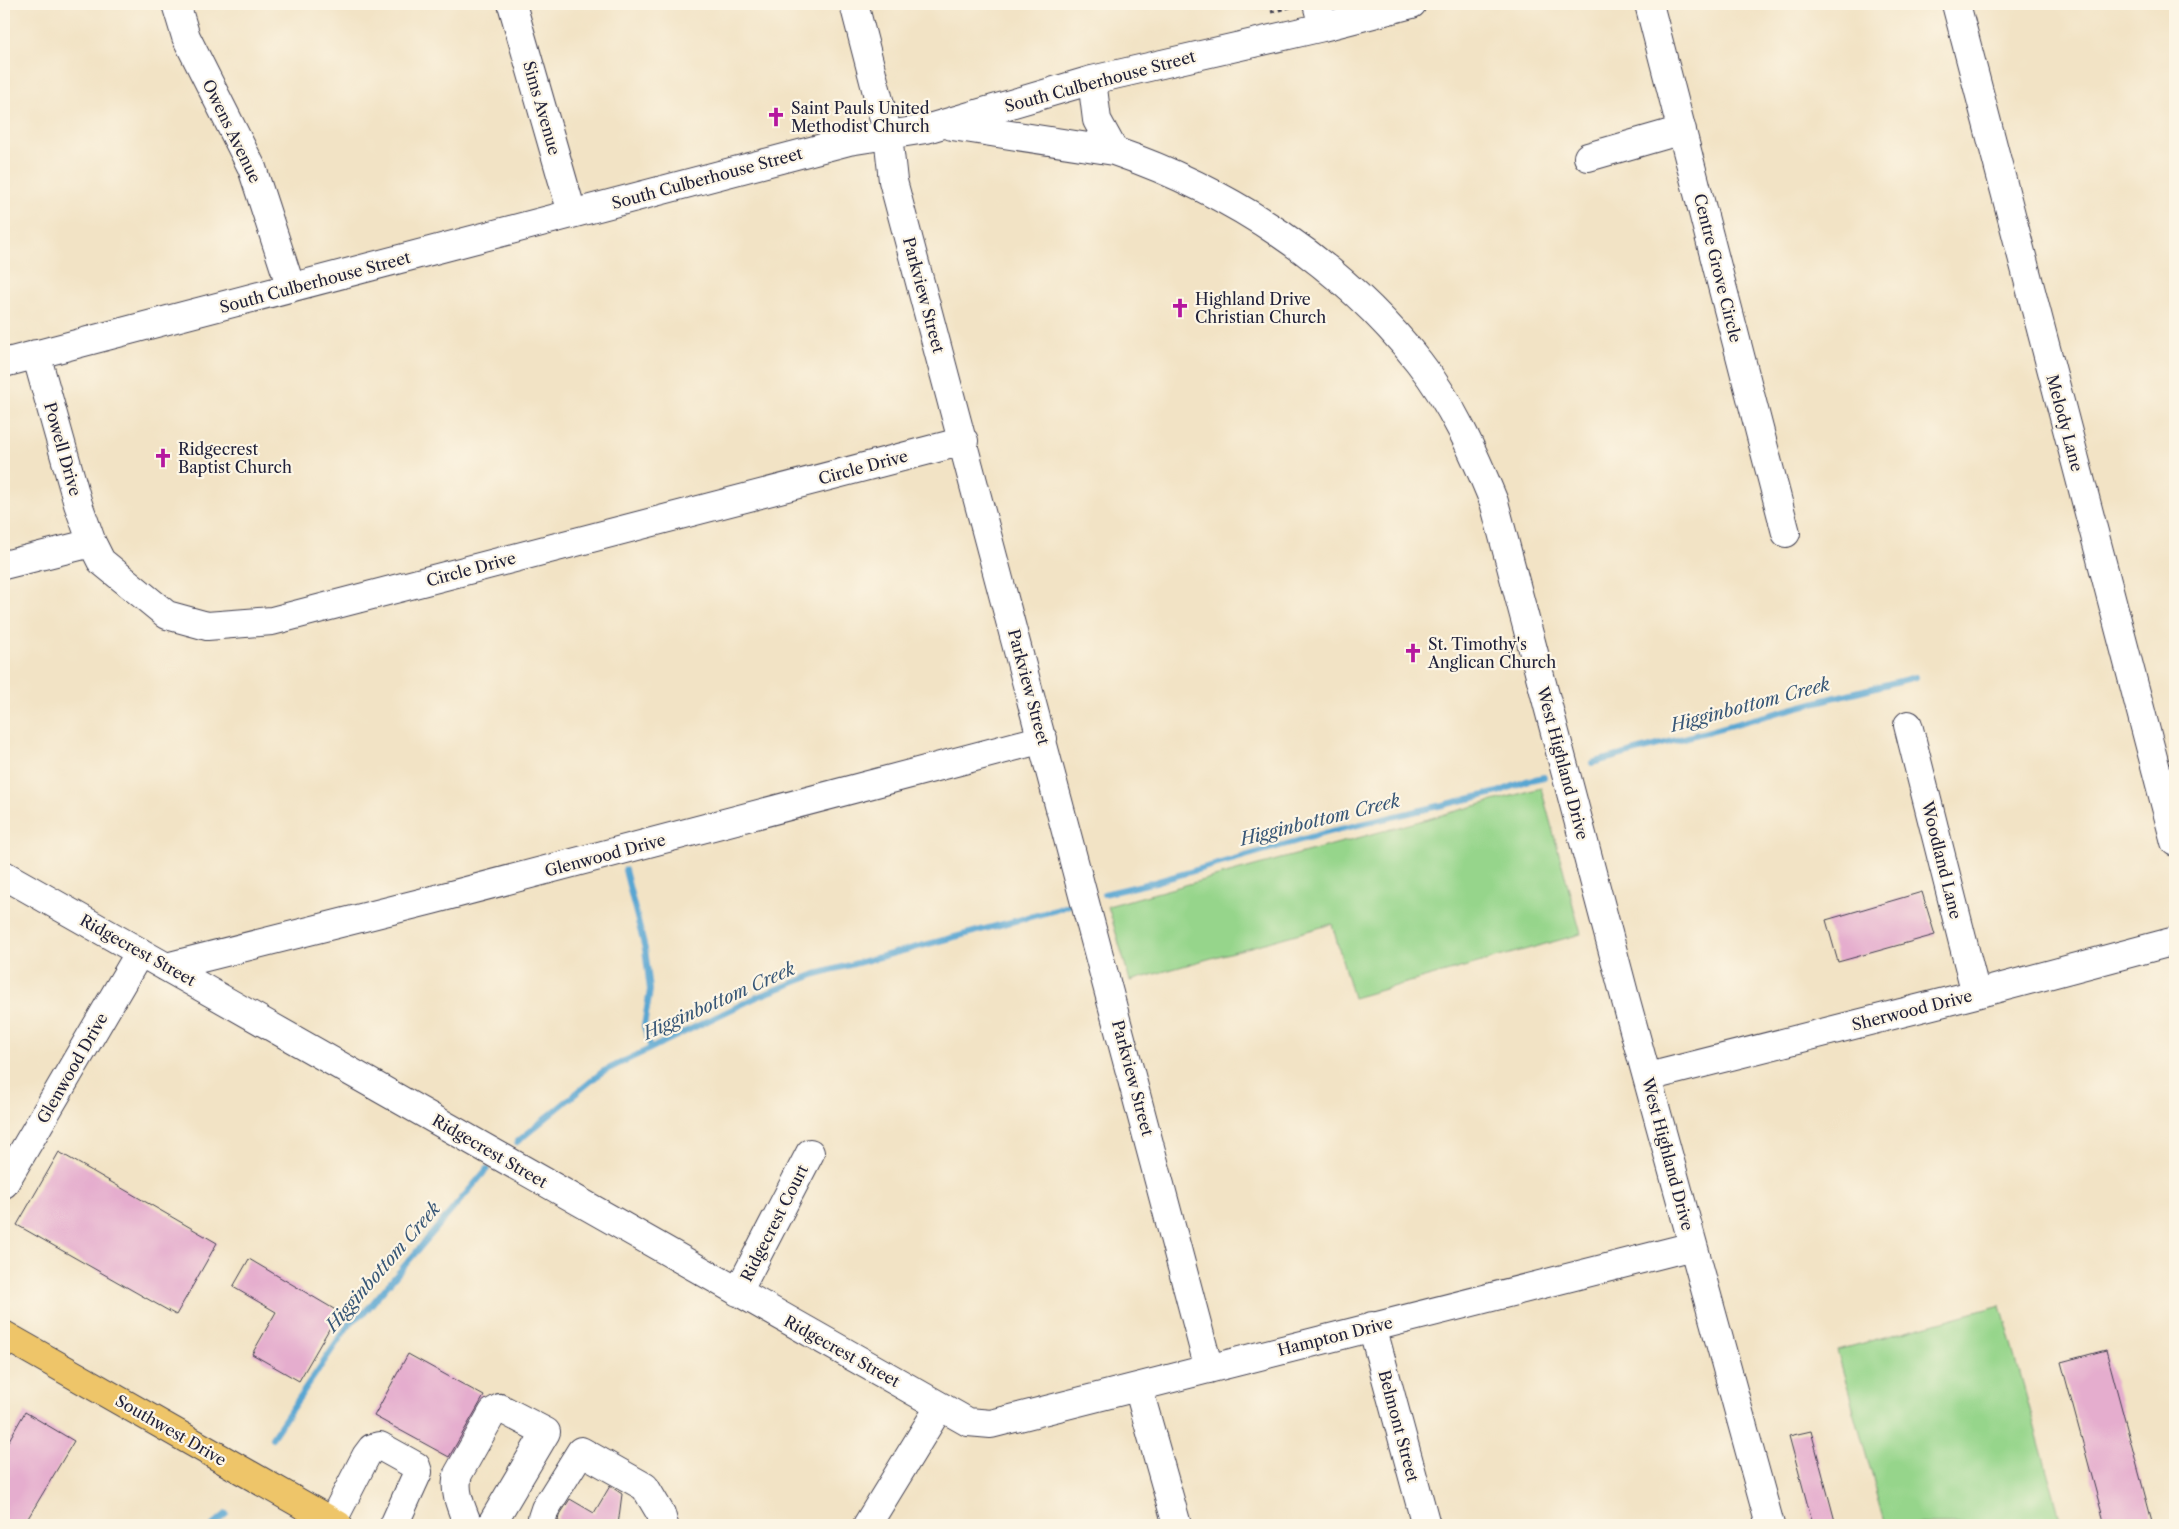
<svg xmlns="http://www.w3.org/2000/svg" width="2179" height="1529" viewBox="0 0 2179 1529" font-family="'Libre Caslon Text',serif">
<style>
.green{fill:#96d58b;stroke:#5c7c63}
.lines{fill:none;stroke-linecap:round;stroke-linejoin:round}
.stream{stroke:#59a6d2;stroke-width:6}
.building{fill:#e5adce}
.minor-casing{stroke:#413f50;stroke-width:30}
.major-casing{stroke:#413f50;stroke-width:30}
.path{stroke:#413f50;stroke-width:3;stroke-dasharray:4 4;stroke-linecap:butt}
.minor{stroke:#fff;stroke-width:28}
.major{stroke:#eec569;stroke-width:28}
.labels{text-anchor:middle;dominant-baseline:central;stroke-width:4.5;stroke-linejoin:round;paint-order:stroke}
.street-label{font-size:16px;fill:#22223b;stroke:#fcf5e5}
.poi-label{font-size:16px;fill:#22223b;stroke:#fcf5e5;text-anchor:start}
.water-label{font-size:18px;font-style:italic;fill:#385777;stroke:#fcf5e5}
</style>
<rect width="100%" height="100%" fill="#fcf5e5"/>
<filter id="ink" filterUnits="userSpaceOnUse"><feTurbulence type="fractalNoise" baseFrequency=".02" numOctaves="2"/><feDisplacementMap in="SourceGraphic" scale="10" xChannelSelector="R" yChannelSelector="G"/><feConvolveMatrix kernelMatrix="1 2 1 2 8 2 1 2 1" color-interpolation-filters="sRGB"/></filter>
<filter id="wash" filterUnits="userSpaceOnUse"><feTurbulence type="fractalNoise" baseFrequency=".0096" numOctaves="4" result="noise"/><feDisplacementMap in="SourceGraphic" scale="20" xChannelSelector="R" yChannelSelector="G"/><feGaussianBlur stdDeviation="1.12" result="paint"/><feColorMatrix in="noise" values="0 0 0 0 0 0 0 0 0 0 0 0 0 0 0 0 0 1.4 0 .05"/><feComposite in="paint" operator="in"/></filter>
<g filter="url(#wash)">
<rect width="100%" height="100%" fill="#f2e3c5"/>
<path class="green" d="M1541 788 1581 934 1353 998 1332 924 1130 981 1108 906Z
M2001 1305 2062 1525H1886L1837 1350Z"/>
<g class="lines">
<path class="stream" d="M1592 763 1824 700 1916 677
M625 870 645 949 650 990 644 1026 651 1048
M1104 894 1155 882 1328 832 1498 792 1526 781 1544 777
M517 1142 602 1072 757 997 816 974 1056 910 1072 904
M272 1438 350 1323 365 1312 487 1169
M213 1525 226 1514"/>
</g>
<g id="blocks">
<path class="building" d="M1922 892 1935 935 1838 962 1826 920Z
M59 1152 217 1243 176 1315 17 1225Z
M249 1259 339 1312 299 1381 252 1354 276 1312 233 1287Z
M2106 1350 2153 1525H2105L2061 1362Z
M408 1354 484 1396 449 1457 374 1416Z
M25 1412 74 1441 24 1525H4V1449Z
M1811 1431 1836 1525H1813L1789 1436Z
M610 1486 622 1494 618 1525H565L558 1521 559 1516 570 1499 594 1513Z"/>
</g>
</g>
<g filter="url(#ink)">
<use href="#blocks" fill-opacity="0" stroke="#413f50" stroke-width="1"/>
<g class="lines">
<defs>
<path id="minor" d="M176 4 186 37 252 168 291 288
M512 4 572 213
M854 4 888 135 893 181 1209 1369
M1317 4 1323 27
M1649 4 1786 533
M1956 4 2175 842
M1092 80 1097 120 1114 151C1231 191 1342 264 1419 362 1452 404 1474 453 1494 502L1626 1001 1770 1525
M952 126 1114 151
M1588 157 1682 130
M36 354 78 504 92 543 101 561 167 615 207 626 272 621 964 441
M4 363 849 141 926 129 1092 80 1323 27 1412 4
M4 565 92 543
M1908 725 1976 994
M4 875 968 1422 991 1424 1693 1246
M166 967 432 900 1043 739
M1648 1077 1976 994 2175 941
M4 1184 140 952
M738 1292 810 1153
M1372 1326 1426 1525
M1138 1387 1177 1525
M332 1522 366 1456 372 1448 380 1446 416 1466 418 1472 394 1525
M468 1525C462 1509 453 1492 458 1474L493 1412 500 1408 546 1432 491 1525
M543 1525 542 1518 545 1509 581 1451 645 1487 661 1514 664 1525
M867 1525 940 1406"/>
<path id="major" d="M4 1335 338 1525"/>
</defs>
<use href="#minor" class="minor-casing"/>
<use href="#major" class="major-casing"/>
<path class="path" d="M1271 12 1294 6"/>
<use href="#minor" class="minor"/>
<use href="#major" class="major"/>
</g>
</g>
<defs>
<symbol id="church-bare" viewBox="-9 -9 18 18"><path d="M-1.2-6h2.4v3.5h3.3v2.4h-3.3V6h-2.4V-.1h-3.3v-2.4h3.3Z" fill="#b5179e" stroke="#fcf5e5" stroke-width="2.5" paint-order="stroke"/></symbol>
</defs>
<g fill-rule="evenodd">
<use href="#church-bare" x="762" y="103" width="28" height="28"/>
<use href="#church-bare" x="1166" y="294" width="28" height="28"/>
<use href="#church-bare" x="149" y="444" width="28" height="28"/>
<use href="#church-bare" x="1399" y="639" width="28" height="28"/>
</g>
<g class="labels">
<g class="street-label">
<text transform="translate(1100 81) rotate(-15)">South Culberhouse Street</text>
<text transform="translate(542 108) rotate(74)">Sims Avenue</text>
<text transform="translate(232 131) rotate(64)">Owens Avenue</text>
<text transform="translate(707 178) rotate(-15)">South Culberhouse Street</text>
<text transform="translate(1718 268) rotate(76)">Centre Grove Circle</text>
<text transform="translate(315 282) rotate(-15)">South Culberhouse Street</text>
<text transform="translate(924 295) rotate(75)">Parkview Street</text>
<text transform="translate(2065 423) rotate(75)">Melody Lane</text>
<text transform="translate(63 449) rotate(74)">Powell Drive</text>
<text transform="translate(863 467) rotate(-15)">Circle Drive</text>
<text transform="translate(471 569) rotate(-15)">Circle Drive</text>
<text transform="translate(1029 687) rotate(75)">Parkview Street</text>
<text transform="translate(1563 763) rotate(75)">West Highland Drive</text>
<text transform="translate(605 855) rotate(-15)">Glenwood Drive</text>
<text transform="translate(1942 860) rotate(76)">Woodland Lane</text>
<text transform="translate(138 950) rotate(29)">Ridgecrest Street</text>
<text transform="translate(1912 1010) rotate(-14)">Sherwood Drive</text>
<text transform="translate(72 1068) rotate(-60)">Glenwood Drive</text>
<text transform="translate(1133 1078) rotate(75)">Parkview Street</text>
<text transform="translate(490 1151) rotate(30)">Ridgecrest Street</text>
<text transform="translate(1668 1154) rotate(75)">West Highland Drive</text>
<text transform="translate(774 1223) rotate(-63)">Ridgecrest Court</text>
<text transform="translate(1335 1336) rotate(-14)">Hampton Drive</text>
<text transform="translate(842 1351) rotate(29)">Ridgecrest Street</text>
<text transform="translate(1399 1426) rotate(75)">Belmont Street</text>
<text transform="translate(171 1430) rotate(30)">Southwest Drive</text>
</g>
<g class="poi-label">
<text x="791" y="108">Saint Pauls United<tspan x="791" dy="18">Methodist Church</tspan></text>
<text x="1195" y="299">Highland Drive<tspan x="1195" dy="18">Christian Church</tspan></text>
<text x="178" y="449">Ridgecrest<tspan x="178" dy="18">Baptist Church</tspan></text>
<text x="1428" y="644">St. Timothy's<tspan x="1428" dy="18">Anglican Church</tspan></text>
</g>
<g class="water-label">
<text transform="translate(1750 705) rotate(-15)">Higginbottom Creek</text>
<text transform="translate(1320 820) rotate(-14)">Higginbottom Creek</text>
<text transform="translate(719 1001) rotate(-24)">Higginbottom Creek</text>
<text transform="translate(383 1267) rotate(-49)">Higginbottom Creek</text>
</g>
</g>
<rect width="2179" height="1529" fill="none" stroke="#fcf5e5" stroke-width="20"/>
</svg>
